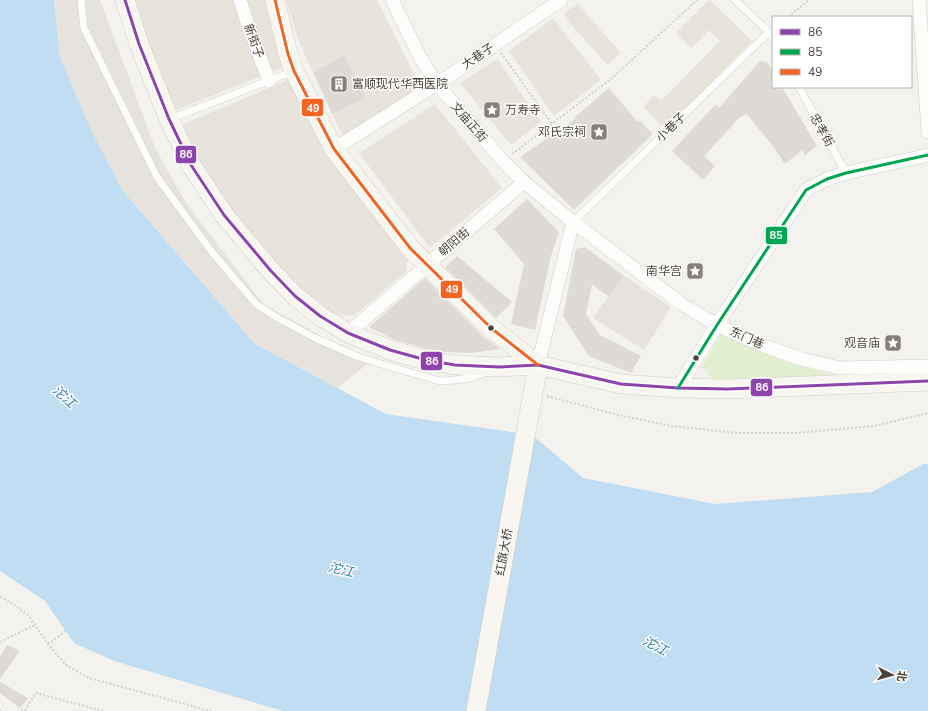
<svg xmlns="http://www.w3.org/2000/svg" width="928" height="711" viewBox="0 0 928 711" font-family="'Nunito Sans','Noto Sans SC',sans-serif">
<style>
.residential{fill:#e7e4dc}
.green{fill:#e1eecf}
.parking{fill:#e6e3df}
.water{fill:#c0ddf1}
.building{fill:#dedbd6}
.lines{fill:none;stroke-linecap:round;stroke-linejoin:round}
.lane-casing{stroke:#d2d0cb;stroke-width:8}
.street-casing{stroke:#d2d0cb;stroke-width:14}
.secondary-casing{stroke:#d3cfc5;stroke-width:20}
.path{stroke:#d3d2cc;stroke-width:2;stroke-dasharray:2 2;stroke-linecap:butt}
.lane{stroke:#fdfdfc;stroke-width:7}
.street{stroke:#fdfdfc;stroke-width:13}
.secondary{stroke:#f7f6f1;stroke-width:19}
.bus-1-casing{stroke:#fff;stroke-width:6}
.bus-2-casing{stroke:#fff;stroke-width:6}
.bus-3-casing{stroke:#fff;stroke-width:6}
.bus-1{stroke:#8e44ad;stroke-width:3}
.bus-2{stroke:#00a651;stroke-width:3}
.bus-3{stroke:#f26522;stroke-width:3}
.bus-dot{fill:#4b4439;stroke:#fff;stroke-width:1.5}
.labels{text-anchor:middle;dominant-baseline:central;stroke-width:3;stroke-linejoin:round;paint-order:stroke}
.street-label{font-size:12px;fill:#4b4439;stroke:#fff}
.poi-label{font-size:12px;fill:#4b4439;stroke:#fff;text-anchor:end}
.water-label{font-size:13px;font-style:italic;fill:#2e7ab2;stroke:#fff}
.line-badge{stroke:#fff;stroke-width:1.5}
.badge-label{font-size:11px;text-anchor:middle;font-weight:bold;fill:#fff}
</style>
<rect width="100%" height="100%" fill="#f4f2ee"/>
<path class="residential" d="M134 0H265L283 67 172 112Z
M286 0H377L420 86 343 137 332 114 366 96 345 55 313 72 299 42Z
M709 0H710L752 41 665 129 643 107 654 95 661 101 720 41 709 30 691 48 676 33Z
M577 3 621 53 607 65 563 15Z
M553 18 601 80 554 116 509 51Z
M497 59 541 122 511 145 460 83Z
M290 79 408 258 406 272 355 315 333 316 291 281 223 206 179 126Z
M435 104 502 188 430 248 359 153Z"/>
<path class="green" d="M722 332 759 350 791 364 836 376 713 380 702 367Z"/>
<path class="parking" d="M54 0H100L155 148 186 203 263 304 369 363 337 388 255 344 123 191 92 132 60 57Z
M624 276 671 307 644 350 593 318Z"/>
<path class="water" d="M0 0H54L60 57 92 132 123 191 255 344 386 414 532 435 583 478 715 504 872 492 923 464H928V711H283L114 661 74 643 45 601 0 571Z"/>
<path class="building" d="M345 55 366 97 332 114 313 72Z
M760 61 767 62 773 72V87H782L817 146 805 155 802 150 785 164 772 145 746 113 742 117 741 116 704 156 715 166 703 180 672 151 715 105 719 108Z
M609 88 638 122 640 121 653 134 621 165H620L574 210 520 157 575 119 574 118Z
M527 199 559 232 551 256 535 330 511 324 524 264 494 229Z
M585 247 624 276 609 297 592 284 586 314 600 335 641 356 631 373 589 356 563 316 576 249Z
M457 256 512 302 496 318 445 267Z
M425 278 483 336 500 349 471 353 445 352 428 349 395 340 369 327Z
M7 645 20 651 0 679V657Z
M0 682 28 698 20 708 0 693Z"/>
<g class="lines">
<defs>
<path id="lane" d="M81 0 84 28 157 177 212 252 257 305 278 318 315 338 356 356 388 366 440 381 455 380 470 378 484 373
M735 0 769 32 773 40
M799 87 846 173
M170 119 294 71
M573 222 769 32"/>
<path id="street" d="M240 0 248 25 269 81
M392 0 420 57 437 84 503 161 524 182 573 222 683 305 717 325 764 346 801 359 840 368 928 366
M919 0 928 132
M334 149 437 84 561 0
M348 333 524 182
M538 365 573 222
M678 388 717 325 806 190 827 179 846 173 928 155"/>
<path id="secondary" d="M125 0 139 44 169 119 191 165 224 215 271 271 295 296 320 316 348 333 390 350 426 360 455 365 499 367 538 365 621 384 678 388 728 389 928 381
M275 0 288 54 294 71 334 149 410 248 491 328 538 365
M476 711 538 365"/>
</defs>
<use href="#lane" class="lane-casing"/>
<use href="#street" class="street-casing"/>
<use href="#secondary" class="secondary-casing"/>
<path class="path" d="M788 17 809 0
M501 53 552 124
M512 154 611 79 697 0
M547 396 618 415 672 426 737 433H796L874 426 928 413
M0 597 9 601 28 615 48 644 66 665 89 678 211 711
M0 642 35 625
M48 644 66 631
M0 710V711
M21 711 25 710 36 693 103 711"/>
<use href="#lane" class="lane"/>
<use href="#street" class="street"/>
<use href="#secondary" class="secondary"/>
<defs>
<path id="bus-1" d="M125 0 139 44 169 119 191 165 224 215 271 271 295 296 320 316 348 333 390 350 426 360 455 365 499 367 538 365 621 384 678 388 728 389 928 381"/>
<path id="bus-2" d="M678 388 717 325 806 190 827 179 846 173 928 155"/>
<path id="bus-3" d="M275 0 288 54 294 71 334 149 410 248 491 328 538 365"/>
</defs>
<use href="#bus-1" class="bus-1-casing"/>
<use href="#bus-2" class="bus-2-casing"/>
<use href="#bus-3" class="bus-3-casing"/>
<use href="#bus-1" class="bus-1"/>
<use href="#bus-2" class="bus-2"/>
<use href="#bus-3" class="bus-3"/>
</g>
<defs>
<symbol id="building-square" viewBox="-11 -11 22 22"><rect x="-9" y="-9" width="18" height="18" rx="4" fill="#868178" stroke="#fff"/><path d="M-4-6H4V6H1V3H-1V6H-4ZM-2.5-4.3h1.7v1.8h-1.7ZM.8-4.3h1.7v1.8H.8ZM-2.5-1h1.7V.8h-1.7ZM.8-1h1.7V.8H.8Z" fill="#fff"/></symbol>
<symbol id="sight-square" viewBox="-11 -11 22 22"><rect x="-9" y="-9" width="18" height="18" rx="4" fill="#868178" stroke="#fff"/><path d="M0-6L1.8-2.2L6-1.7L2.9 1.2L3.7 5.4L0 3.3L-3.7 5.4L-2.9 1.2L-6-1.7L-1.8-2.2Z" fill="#fff"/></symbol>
</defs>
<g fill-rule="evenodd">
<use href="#building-square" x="329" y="74" width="20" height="20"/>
<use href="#sight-square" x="482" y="100" width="20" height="20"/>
<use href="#sight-square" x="589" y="122" width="20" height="20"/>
<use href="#sight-square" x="685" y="261" width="20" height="20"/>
<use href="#sight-square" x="883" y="333" width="20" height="20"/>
</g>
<g class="bus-dot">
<circle cx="491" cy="328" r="3.5"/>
<circle cx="696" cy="358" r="3.5"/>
</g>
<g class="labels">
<g class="street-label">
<text transform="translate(254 41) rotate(70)">新街子</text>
<text transform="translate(478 56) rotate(-34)">大巷子</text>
<text transform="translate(469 122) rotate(49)">文庙正街</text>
<text transform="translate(671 127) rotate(-44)">小巷子</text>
<text transform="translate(822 130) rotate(61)">忠孝街</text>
<text transform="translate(454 242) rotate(-41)">朝阳街</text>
<text transform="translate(747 338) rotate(24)">东门巷</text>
<text transform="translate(504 552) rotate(-80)">红旗大桥</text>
</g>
<g class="poi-label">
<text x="352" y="84" text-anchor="start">富顺现代华西医院</text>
<text x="505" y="110" text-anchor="start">万寿寺</text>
<text x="586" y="132">邓氏宗祠</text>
<text x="682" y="271">南华宫</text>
<text x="880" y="343">观音庙</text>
</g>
<g class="water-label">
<text transform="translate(64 397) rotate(42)">沱江</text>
<text transform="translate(341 570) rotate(13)">沱江</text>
<text transform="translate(655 646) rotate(28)">沱江</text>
</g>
</g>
<g class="line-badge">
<rect x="301" y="98" width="23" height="19" rx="4" fill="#f26522"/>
<rect x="175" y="145" width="22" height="19" rx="4" fill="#8e44ad"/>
<rect x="765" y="226" width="23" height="19" rx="4" fill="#00a651"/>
<rect x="440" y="280" width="23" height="19" rx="4" fill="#f26522"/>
<rect x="420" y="351" width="23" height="20" rx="4" fill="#8e44ad"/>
<rect x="750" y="378" width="23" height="19" rx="4" fill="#8e44ad"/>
</g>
<g class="badge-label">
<text x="313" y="112">49</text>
<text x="186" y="158">86</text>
<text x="776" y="239">85</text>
<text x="452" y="293">49</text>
<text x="432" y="365">86</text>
<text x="762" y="391">86</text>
</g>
<rect x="772" y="16" width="140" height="72" fill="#ffffff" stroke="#b7b4b0"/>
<rect x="780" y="29" width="20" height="6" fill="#8e44ad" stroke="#b7b4b0"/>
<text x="808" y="36" font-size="12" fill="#4b4439">86</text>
<rect x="780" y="49" width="20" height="6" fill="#00a651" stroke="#b7b4b0"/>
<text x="808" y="56" font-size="12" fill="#4b4439">85</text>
<rect x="780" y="69" width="20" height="6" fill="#f26522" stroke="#b7b4b0"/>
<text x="808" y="76" font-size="12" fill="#4b4439">49</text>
<g transform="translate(892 675) rotate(96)" stroke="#ffffff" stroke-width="3" paint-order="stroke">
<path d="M0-3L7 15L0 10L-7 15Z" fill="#4b4439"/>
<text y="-6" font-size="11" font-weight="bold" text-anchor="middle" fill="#4b4439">北</text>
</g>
</svg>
